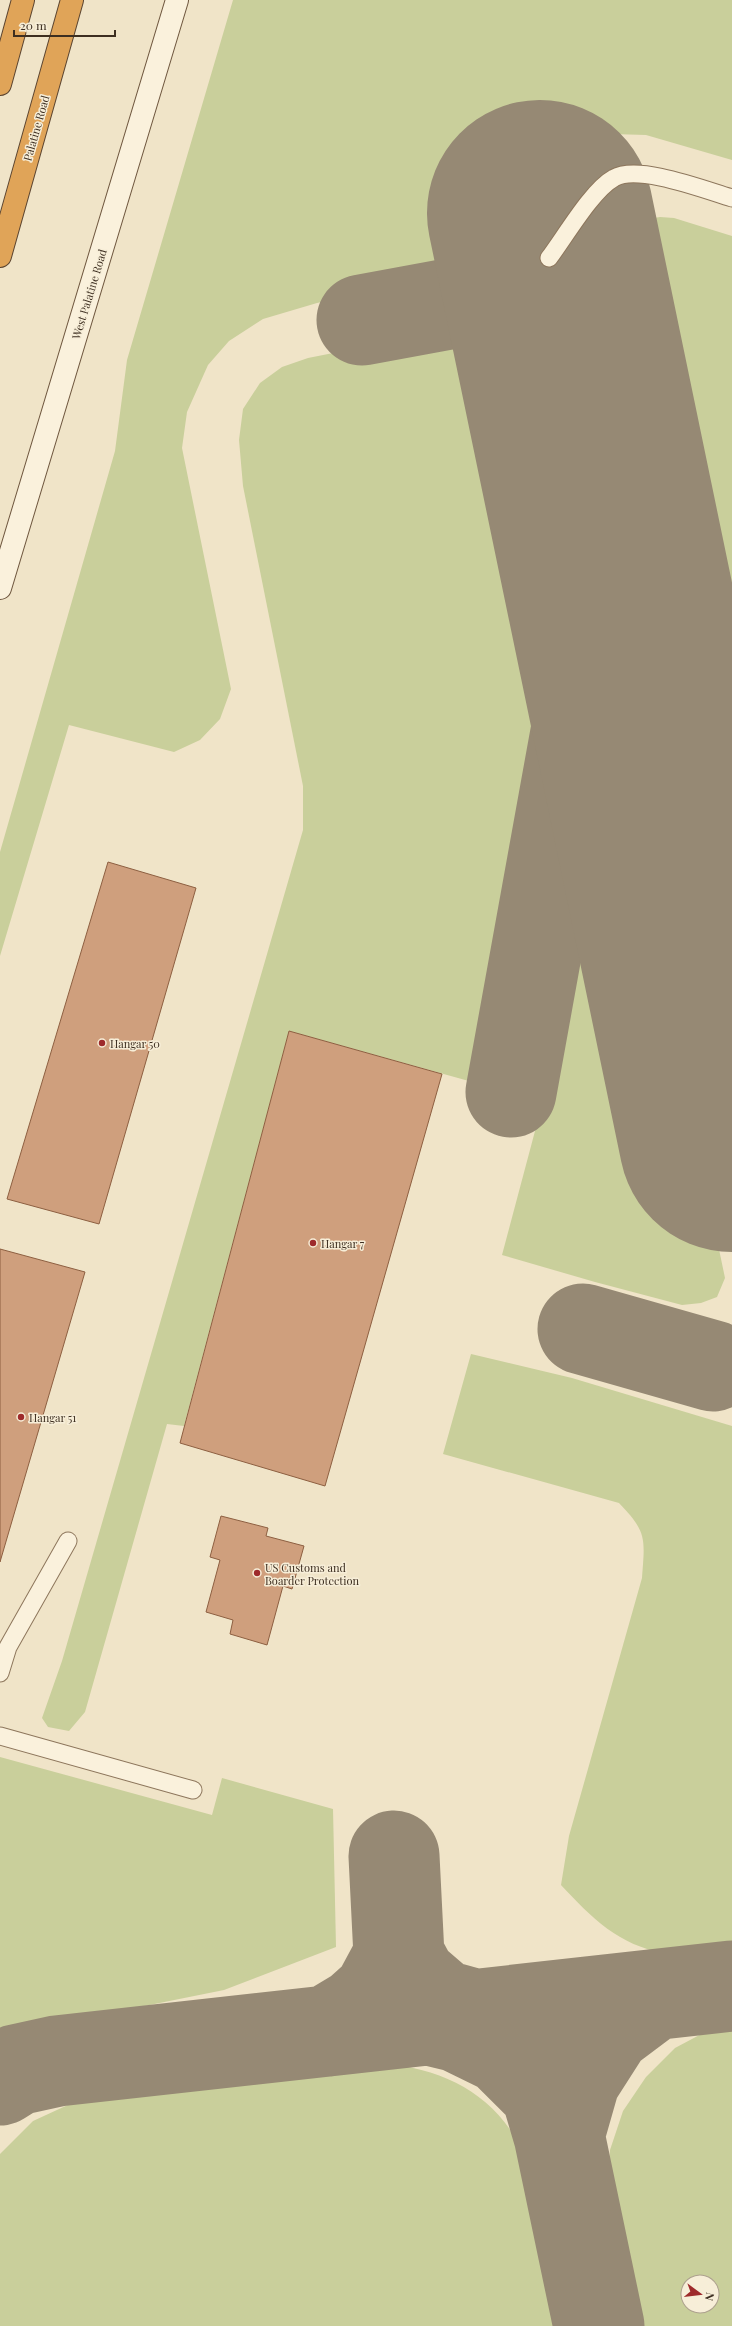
<svg xmlns="http://www.w3.org/2000/svg" width="732" height="2326" viewBox="0 0 732 2326" font-family="'Playfair Display',serif">
<style>
.green{fill:#c9cf9b;fill-rule:evenodd}
.lines{fill:none;stroke-linecap:round;stroke-linejoin:round}
.taxiway{stroke:#968974;stroke-width:91}
.runway{stroke:#968974;stroke-width:226}
.building{fill:#cf9f7d;stroke:#8d5f41}
.lane-casing{stroke:#8d765c;stroke-width:19}
.secondary-casing{stroke:#6f573f;stroke-width:24}
.highway-casing{stroke:#5b4430;stroke-width:24}
.lane{stroke:#faf1dc;stroke-width:17}
.secondary{stroke:#faf1dc;stroke-width:22}
.highway{stroke:#e0a458;stroke-width:22}
.poi-dot{fill:#9e2a2b;stroke:#f7eed8;stroke-width:1.5}
.labels{text-anchor:middle;dominant-baseline:central;stroke-width:3;stroke-linejoin:round;paint-order:stroke}
.street-label{font-size:11px;fill:#3d2e20;stroke:#f7eed8}
.poi-label{font-size:11px;fill:#3d2e20;stroke:#f7eed8;text-anchor:start}
</style>
<rect width="100%" height="100%" fill="#f0e4c8"/>
<path class="green" d="M233 0H732V160L646 135 612 134 582 145 560 163 547 188 530 243 508 262 317 303 263 319 229 341 208 365 187 412 182 448 231 689 220 719 200 740 174 752 69 725 0 956V852L115 451 127 360Z
M660 217 674 218 732 236V634L694 624 666 600 658 585 594 289 600 255 612 236 635 221Z
M429 334 459 337 495 352 519 372 531 391 548 431 583 602 504 1062 476 1083 289 1031 184 1426 167 1424 85 1712 69 1731 48 1727 42 1718 62 1661 303 830V786L243 486 239 440 243 409 260 383 282 367 308 358Z
M732 726V958L694 776C700 749 707 738 732 726Z
M610 727 725 1278 717 1297 701 1303 682 1305 595 1282 502 1255 543 1101 534 1098 530 1084 582 775 605 728Z
M471 1354 572 1378 732 1426V1945C716 1947 678 1955 665 1953 619 1946 591 1917 561 1885L569 1836 642 1578C645 1538 647 1532 619 1503L443 1454Z
M0 1757 212 1815 222 1778 333 1809 336 1947 224 1990 70 2021 0 2028Z
M732 2027V2326H638L608 2185 610 2150 623 2111 646 2077 675 2048 707 2031ZM688 2282H712V2306H688Z
M383 2063C450 2070 504 2099 528 2165 534 2183 536 2206 540 2225 547 2258 554 2292 561 2326H0V2154L33 2121 83 2098Z"/>
<g class="lines">
<path class="taxiway" d="M362 320 465 301 505 312 539 331 575 380
M575 738C582 725 591 710 604 702 620 693 714 678 732 681
M511 1092 575 738 611 557
M583 1329 713 1366
M394 1856 399 1956
M430 2020 459 2027 504 2049 546 2091 559 2135 575 2079 607 2029 651 1996
M328 2031 358 2013 378 1995 399 1956 412 1980 441 2005 477 2015
M0 2080 16 2070 57 2061 732 1986
M559 2135 599 2326"/>
<path class="runway" d="M540 213 732 1139"/>
</g>
<path class="building" d="M108 862 196 888 99 1224 7 1199Z
M289 1031 442 1074 325 1486 180 1443Z
M0 1249 85 1272 0 1562Z
M221 1516 268 1528 266 1536 304 1546 292 1589 283 1586 267 1645 230 1634 233 1620 206 1612 220 1560 210 1557Z"/>
<g class="lines">
<defs>
<path id="lane" d="M549 258C565 237 592 190 614 178 638 164 705 190 732 198
M0 1673 8 1647 68 1541
M0 1736 193 1790"/>
<path id="secondary" d="M0 588 177 0"/>
<path id="highway" d="M0 84 23 0
M0 256 72 0"/>
</defs>
<use href="#lane" class="lane-casing"/>
<use href="#secondary" class="secondary-casing"/>
<use href="#highway" class="highway-casing"/>
<use href="#lane" class="lane"/>
<use href="#secondary" class="secondary"/>
<use href="#highway" class="highway"/>
</g>
<g class="poi-dot">
<circle cx="102" cy="1043" r="4"/>
<circle cx="313" cy="1243" r="4"/>
<circle cx="21" cy="1417" r="4"/>
<circle cx="257" cy="1573" r="4"/>
</g>
<g class="labels">
<g class="street-label">
<text transform="translate(36 128) rotate(-74)">Palatine Road</text>
<text transform="translate(89 294) rotate(-73)">West Palatine Road</text>
</g>
<g class="poi-label">
<text x="110" y="1043">Hangar 50</text>
<text x="321" y="1243">Hangar 7</text>
<text x="29" y="1417">Hangar 51</text>
<text x="265" y="1567">US Customs and<tspan x="265" dy="13">Boarder Protection</tspan></text>
</g>
</g>
<g transform="translate(700 2294) rotate(105)"><circle r="19" fill="#f7eed8" stroke="#ada18e"/>
<path d="M0-3L7 15L0 10L-7 15Z" fill="#9e2a2b"/>
<text y="-6" font-size="11" font-weight="bold" text-anchor="middle" fill="#3d2e20">N</text>
</g>
<path d="M14 30v6h101v-6" fill="none" stroke="#3d2e20" stroke-width="2"/>
<text x="20" y="30" font-size="12" fill="#3d2e20" stroke="#f7eed8" stroke-width="3" paint-order="stroke">20 m</text>
</svg>
